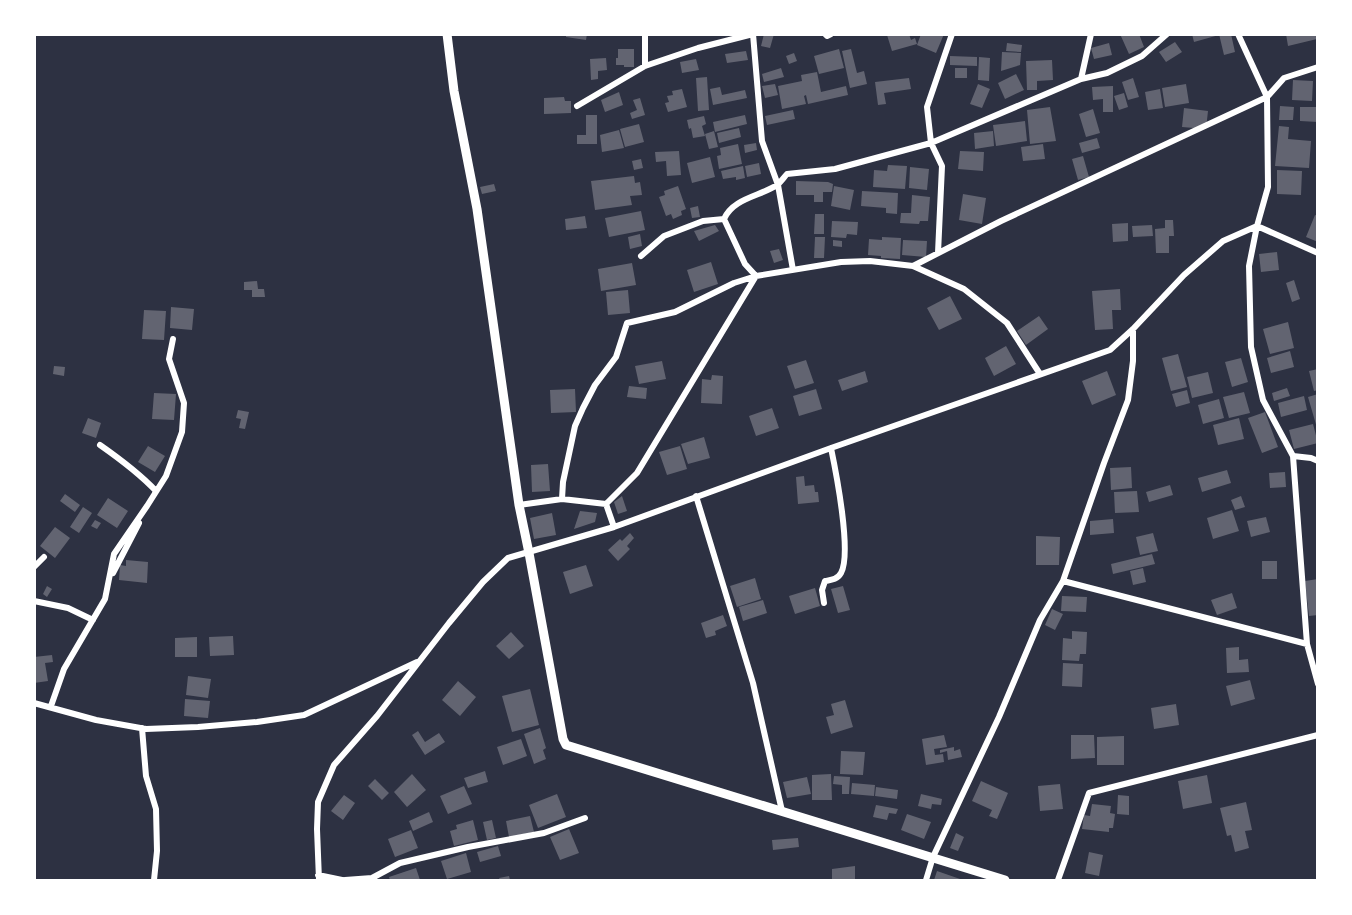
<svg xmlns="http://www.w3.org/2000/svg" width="1352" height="915" viewBox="0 0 1352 915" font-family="'Varela Round',sans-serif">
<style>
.building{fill:#626471}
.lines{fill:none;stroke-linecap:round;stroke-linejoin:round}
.minor{stroke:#fff;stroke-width:6}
.tertiary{stroke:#fff;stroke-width:9}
</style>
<rect width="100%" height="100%" fill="#2d3142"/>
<path class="building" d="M566 34H587L586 40 566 37Z
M764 34H774L770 48 761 46Z
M890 34H909L911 40 915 38 917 44 892 51 887 35Z
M921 34H944L936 53 917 45Z
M1120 34H1139L1144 47 1129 54Z
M1192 34H1218L1219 35 1194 42Z
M1219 34H1231L1235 52 1224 55Z
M1286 34H1315L1317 39 1288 46Z
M1175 42 1182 52 1166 62 1159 52Z
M1007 43 1022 45 1021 52 1006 51Z
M1109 43 1112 55 1094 59 1091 48Z
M618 49H634V67H624V65H616V58H618Z
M839 49 844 68 819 74 814 56Z
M851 49 857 73 864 71 867 84 850 88 842 51Z
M746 51 748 60 727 63 725 54Z
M1002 52 1021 53 1020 65 1001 71Z
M794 53 797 61 789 64 786 56Z
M950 56 977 57V66L950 65Z
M979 57 990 58 989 81 978 80Z
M606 58 607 70 598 71V79L591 80 590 59Z
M696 59 699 70 682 73 680 62Z
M1052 60 1053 80 1037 81V90H1027L1026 61Z
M781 68 784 77 764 82 762 74Z
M955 68H967V78H955Z
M817 72 821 92 846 86 848 95 808 104 806 95 804 96 806 104 782 109 778 86 802 81 801 75Z
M1016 74 1024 90 1005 99 998 83Z
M707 77 709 110 698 111 696 78Z
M909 78 911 89 884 93 886 104 878 105 875 82Z
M1133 78 1139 97 1128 100 1122 82Z
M1293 80 1313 81 1312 101 1292 100Z
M775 84 778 95 765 98 762 86Z
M978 84 990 89 982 108 970 104Z
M1186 84 1189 103 1165 107 1162 88Z
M1113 86V112H1103V99L1093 100 1092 87Z
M720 87 722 95 745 90 747 98 713 105 710 89Z
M682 89 687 107 668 112 665 103 669 102 667 96 673 95 672 91Z
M1160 89 1163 108 1148 110 1145 92Z
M619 92 623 105 605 112 601 100Z
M1124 93 1128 107 1119 110 1114 96Z
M564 97 565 101H571V113L544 114V98Z
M640 98 645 115 632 119 630 113 637 110 633 100Z
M1280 106 1294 107 1293 120H1279Z
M1050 107 1056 141 1030 144 1027 110Z
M1300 107H1318V122L1300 121Z
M1184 108 1208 111 1206 129 1182 127Z
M1093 109 1100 133 1086 137 1079 114Z
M793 110 795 119 767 125 765 116Z
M586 115H597V144H577V135H586Z
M745 115 747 124 715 132 713 122Z
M704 116 706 124 702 126 705 136 693 138 691 128 689 129 687 120Z
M1025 121 1027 141 996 146 993 125Z
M639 124 644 142 625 147 620 129Z
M1279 126 1289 127 1288 139 1311 141 1309 168 1275 166Z
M739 128 741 137 719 143 717 133Z
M619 130 624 148 602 152 600 135Z
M714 131 718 147 709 149 705 134Z
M993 131 994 146 975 149 974 133Z
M1097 138 1100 148 1082 153 1079 143Z
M756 143 757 150 745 153 744 145Z
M738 144 742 164 719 169 717 156 721 155 720 148Z
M1043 144 1045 159 1023 161 1021 147Z
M679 151 681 175 667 176 666 161 656 162 655 152Z
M960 151 984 152 983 171 958 169Z
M1083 156 1089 177 1078 180 1072 159Z
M710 157 715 177 692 183 687 163Z
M641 159 643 168 634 170 632 161Z
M759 163 761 174 747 177 745 166Z
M888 165 907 166 905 189 873 187 874 170 887 171Z
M743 166 745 178 736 180V177L723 179 721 171Z
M910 167 929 169 927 190 909 188Z
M1277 170 1302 171 1301 195 1277 194Z
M634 176 635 183 640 182 642 195 630 196 632 205 595 210 591 181Z
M796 181 828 182 833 184 832 192H823V202H814V195H796Z
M494 184 496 191 482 194 480 187Z
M678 186 686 209 681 211 682 215 673 219 671 214 666 216 659 197 665 195 664 191Z
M834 186 854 190 850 210 831 206Z
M862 191 898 193 897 214 886 213V208L861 206Z
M963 194 986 198 982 224 959 220Z
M912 195 930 197 928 221H920L919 224 900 223 901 213H911Z
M698 206 700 217 692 218 690 208Z
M641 211 645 230 609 237 605 218Z
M815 214H824V234H814Z
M1315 215 1318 216V242L1306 237Z
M585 216 587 228 566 230 565 219Z
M1165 220H1173L1174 236H1169V253H1156L1155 229 1165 228Z
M832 221 858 222 857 235 847 234 846 238 831 237Z
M1128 223V241L1113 242 1112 224Z
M715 225 719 231 699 241 694 231Z
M1152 225 1153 236 1133 237 1132 226Z
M640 234 642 246 630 249 628 237Z
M815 237H825L824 258H814Z
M882 237 901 238 900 259 881 258V256L868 255 869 239 882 240Z
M833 240 842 241V247L833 246Z
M903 240 927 241 926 257 902 255Z
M779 249 783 260 774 263 770 251Z
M1277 252 1279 270 1261 272 1259 254Z
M711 262 718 284 694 292 687 270Z
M632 263 636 285 601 291 598 269Z
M1294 280 1300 299 1292 302 1286 283Z
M257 281 258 289H264L265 297H252V290H244V282Z
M1120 289 1121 310H1112L1113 329 1095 330 1092 291Z
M628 290 630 313 608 315 606 292Z
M950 296 962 319 939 330 927 308Z
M171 307 194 309 192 330 170 328Z
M144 310 166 311 164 340 142 339Z
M1039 316 1048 329 1026 345 1017 331Z
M1288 322 1294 348 1270 354 1263 329Z
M1006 346 1016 364 994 376 985 358Z
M1290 351 1294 367 1271 373 1267 358Z
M1178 354 1187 387 1171 391 1162 358Z
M1241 358 1248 382 1232 387 1225 362Z
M806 360 814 383 795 389 787 366Z
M662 361 666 379 639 384 635 366Z
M54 366 65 367 64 376 53 374Z
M1318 369V390L1314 391 1309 371Z
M865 371 868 382 842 391 838 380Z
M1107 371 1116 395 1092 405 1082 381Z
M1208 372 1213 393 1192 398 1187 377Z
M712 375 723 376 722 404 701 403 702 379 711 380Z
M629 386 647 388 646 399 627 397Z
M1287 388 1290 396 1274 401 1272 393Z
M575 389 576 412 551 413 550 390Z
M816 389 822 409 799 416 793 396Z
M1187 390 1190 403 1176 407 1172 394Z
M1244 392 1250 413 1229 418 1223 397Z
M154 393 176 394 174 420 152 419Z
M1318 394V428H1317L1308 397Z
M1304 396 1307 410 1281 417 1278 403Z
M1219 399 1224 418 1203 424 1198 405Z
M772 408 779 428 756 436 749 416Z
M238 410 249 412 245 429 239 428 241 419 236 418Z
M1265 412 1278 447 1262 453 1248 418Z
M88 418 101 423 96 438 82 433Z
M1239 418 1244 439 1218 445 1213 425Z
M1313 424 1318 443 1294 449 1289 430Z
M704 437 710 458 688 464 681 444Z
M148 446 165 456 155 472 138 462Z
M680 446 687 469 667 475 659 452Z
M548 464 550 491 532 492 531 465Z
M1131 467 1132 488 1111 490 1110 468Z
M1227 470 1231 483 1202 492 1198 478Z
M1285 472 1286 487 1270 488 1269 473Z
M804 476 805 486 814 485 815 492H818L819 502 798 504 796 477Z
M1170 485 1173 495 1149 502 1146 492Z
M1137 491 1139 512 1115 513 1114 492Z
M65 494 80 505 75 512 60 501Z
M622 496 627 511 618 514 614 502Z
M1241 496 1245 507 1235 510 1231 500Z
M108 498 128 511 117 528 97 515Z
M83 507 92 513 79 533 70 527Z
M1232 510 1239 531 1213 539 1207 518Z
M580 511 597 513 595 522 574 529Z
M552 513 556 535 534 539 530 518Z
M1266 517 1270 532 1251 537 1247 521Z
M1113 519 1114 533 1090 535V521Z
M95 520 101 523 97 529 91 526Z
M55 527 70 538 55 558 40 546Z
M630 533 634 538 627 546 630 549 618 561 608 550 620 539 622 541Z
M1153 533 1158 551 1140 555 1136 537Z
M1036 536 1060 537 1059 565H1036Z
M1152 554 1155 564 1113 574 1111 564Z
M126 560 148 562 147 583 119 580 120 565 126 566Z
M1262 561H1277V579H1262Z
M586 565 593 586 570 594 563 572Z
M1143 568 1146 582 1133 585 1130 571Z
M755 578 761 599 737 607 730 586Z
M1318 579V615L1309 616 1305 581Z
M47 586 52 589 47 597 43 594Z
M843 586 850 610 838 613 831 589Z
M815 588 820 606 795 614 789 596Z
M1232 593 1237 608 1217 615 1211 600Z
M1062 596 1087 597 1086 612 1061 611Z
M763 600 767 613 743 621 739 607Z
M1052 609 1063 614 1055 630 1045 625Z
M723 615 727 626 715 631 716 635 706 638 701 623Z
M1072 631 1087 632 1086 654H1080L1079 661 1062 660 1063 638 1072 639Z
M511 632 524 646 509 659 496 646Z
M233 636 234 655 210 656 209 637Z
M197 637V657H175V638Z
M1239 647V660L1248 659 1249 672 1227 673 1226 648Z
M52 655 53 662 45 663 48 681 34 683V657Z
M1063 663 1083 664 1082 687 1062 686Z
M188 676 211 679 208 698 186 695Z
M1250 680 1255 699 1231 706 1226 686Z
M458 681 476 697 460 716 442 700Z
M530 689 539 725 512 732 502 696Z
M185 699 210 701 208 718 184 716Z
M845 700 853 727 831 734 826 717 834 715 831 704Z
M1176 704 1179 725 1154 729 1151 708Z
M540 728 546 748 543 750 546 759 534 764 524 734Z
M418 731 425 742 439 733 445 742 425 755 412 735Z
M944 735 947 747 934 749 935 755 943 754 944 762 926 765 922 739Z
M1071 735H1094L1095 758 1071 759Z
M1124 736V765H1097V737Z
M521 739 527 756 503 765 497 747Z
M954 747V751L960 749 962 757 948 760 947 751 940 753V750Z
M841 751 865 752 863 775 840 774Z
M485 771 488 782 468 788 464 778Z
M412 774 426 790 407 807 394 792Z
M831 774 832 800H812V775Z
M1207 775 1212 803 1183 809 1178 781Z
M834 776 850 777 849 794H842V785L833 784Z
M807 777 811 794 787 798 783 782Z
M375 779 389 793 382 800 368 786Z
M981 781 1008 793 997 819 989 816 992 810 972 801Z
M852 783 875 785 874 796 851 794Z
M1060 784 1063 809 1040 811 1038 786Z
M464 786 472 804 448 814 440 796Z
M876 787 898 790 897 799 875 796Z
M557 794 566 817 538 828 529 805Z
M921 794 942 799 941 805 932 804 931 809 918 806Z
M344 795 355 803 343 820 331 811Z
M1118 795 1129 796V815L1117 814Z
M1246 802 1252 830 1245 831 1249 848 1235 852 1231 835 1227 836 1220 808Z
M1092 804 1111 806 1110 813 1115 814 1113 828H1109V832L1082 829 1084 815 1090 816Z
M876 805 898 809 896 814 889 813 887 820 873 817Z
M429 812 433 822 413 831 409 821Z
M907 814 931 822 924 839 901 830Z
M530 816 534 832 509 837 506 821Z
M473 820 478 840 454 846 450 831 457 829 456 825Z
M492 820 496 838 487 840 483 822Z
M569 829 579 853 560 860 550 837Z
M411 830 418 848 395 857 388 839Z
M956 833 964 837 958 851 950 848Z
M798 838 799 847 773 850 772 840Z
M498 846 501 856 480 862 477 852Z
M1089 852 1103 855 1099 876 1085 873Z
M466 853 471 872 447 879 441 861Z
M855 866V880H832V869Z
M416 868 420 880H390L389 877Z
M937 871 963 880H934Z
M509 876 510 880H500L499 878Z"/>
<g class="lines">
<path class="minor" d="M645 34V66
M753 34 762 141 778 185 793 270
M825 34 827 36 831 34
M1081 79 1091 34
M577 106 645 66 698 48 753 34
M724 219 745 264 756 276
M938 253 942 166 931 143 927 107 952 34
M1318 253 1257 226 1249 266 1251 347 1263 400 1293 456 1307 644 1318 684
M641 256 664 236 703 221 724 219C733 198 761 196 777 185 781 182 784 177 787 174L835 169 931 143 1081 79 1107 73 1142 56 1167 34
M913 266 1001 221 1267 97 1284 78 1318 67
M100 445C120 459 139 473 156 491L155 493
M1293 456 1311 458 1318 461
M696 496 753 683 782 811
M562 499 563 482 575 426 583 408 595 385 616 357 627 323 675 312 734 283 756 276 841 262 870 261 913 266 964 289 1007 323 1040 374
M519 505 562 499 606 504
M614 527 606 504 637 473 756 276
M34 567 44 557
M113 573 139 523
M1063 581 1307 644
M34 601 68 608 93 620
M824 603 822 590 825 581C831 580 837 580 841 573 852 553 836 472 831 448
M34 703 96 720 146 729 198 727 257 722 304 715 417 662
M51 706 64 669 105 599 114 554 147 506 166 476 182 432 184 403 169 359 173 339
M142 728 146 776 156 809 157 851 154 880
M318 875 342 880
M319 880 317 829 318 802 334 765 377 716 449 623 483 582 508 558 614 527 831 448 1110 350 1133 329 1184 275 1223 241 1257 226 1268 187 1267 97 1238 34
M345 880 372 878 400 863 468 847 544 833 585 818
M926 880 933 857 999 717 1040 620 1063 581 1104 463 1128 400 1133 361V329
M1058 880 1089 793 1318 735"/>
<path class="tertiary" d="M447 34 454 91 477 209 519 505 529 553 563 739 566 745 1005 880"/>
</g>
<rect width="1352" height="915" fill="none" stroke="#ffffff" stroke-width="72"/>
</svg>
